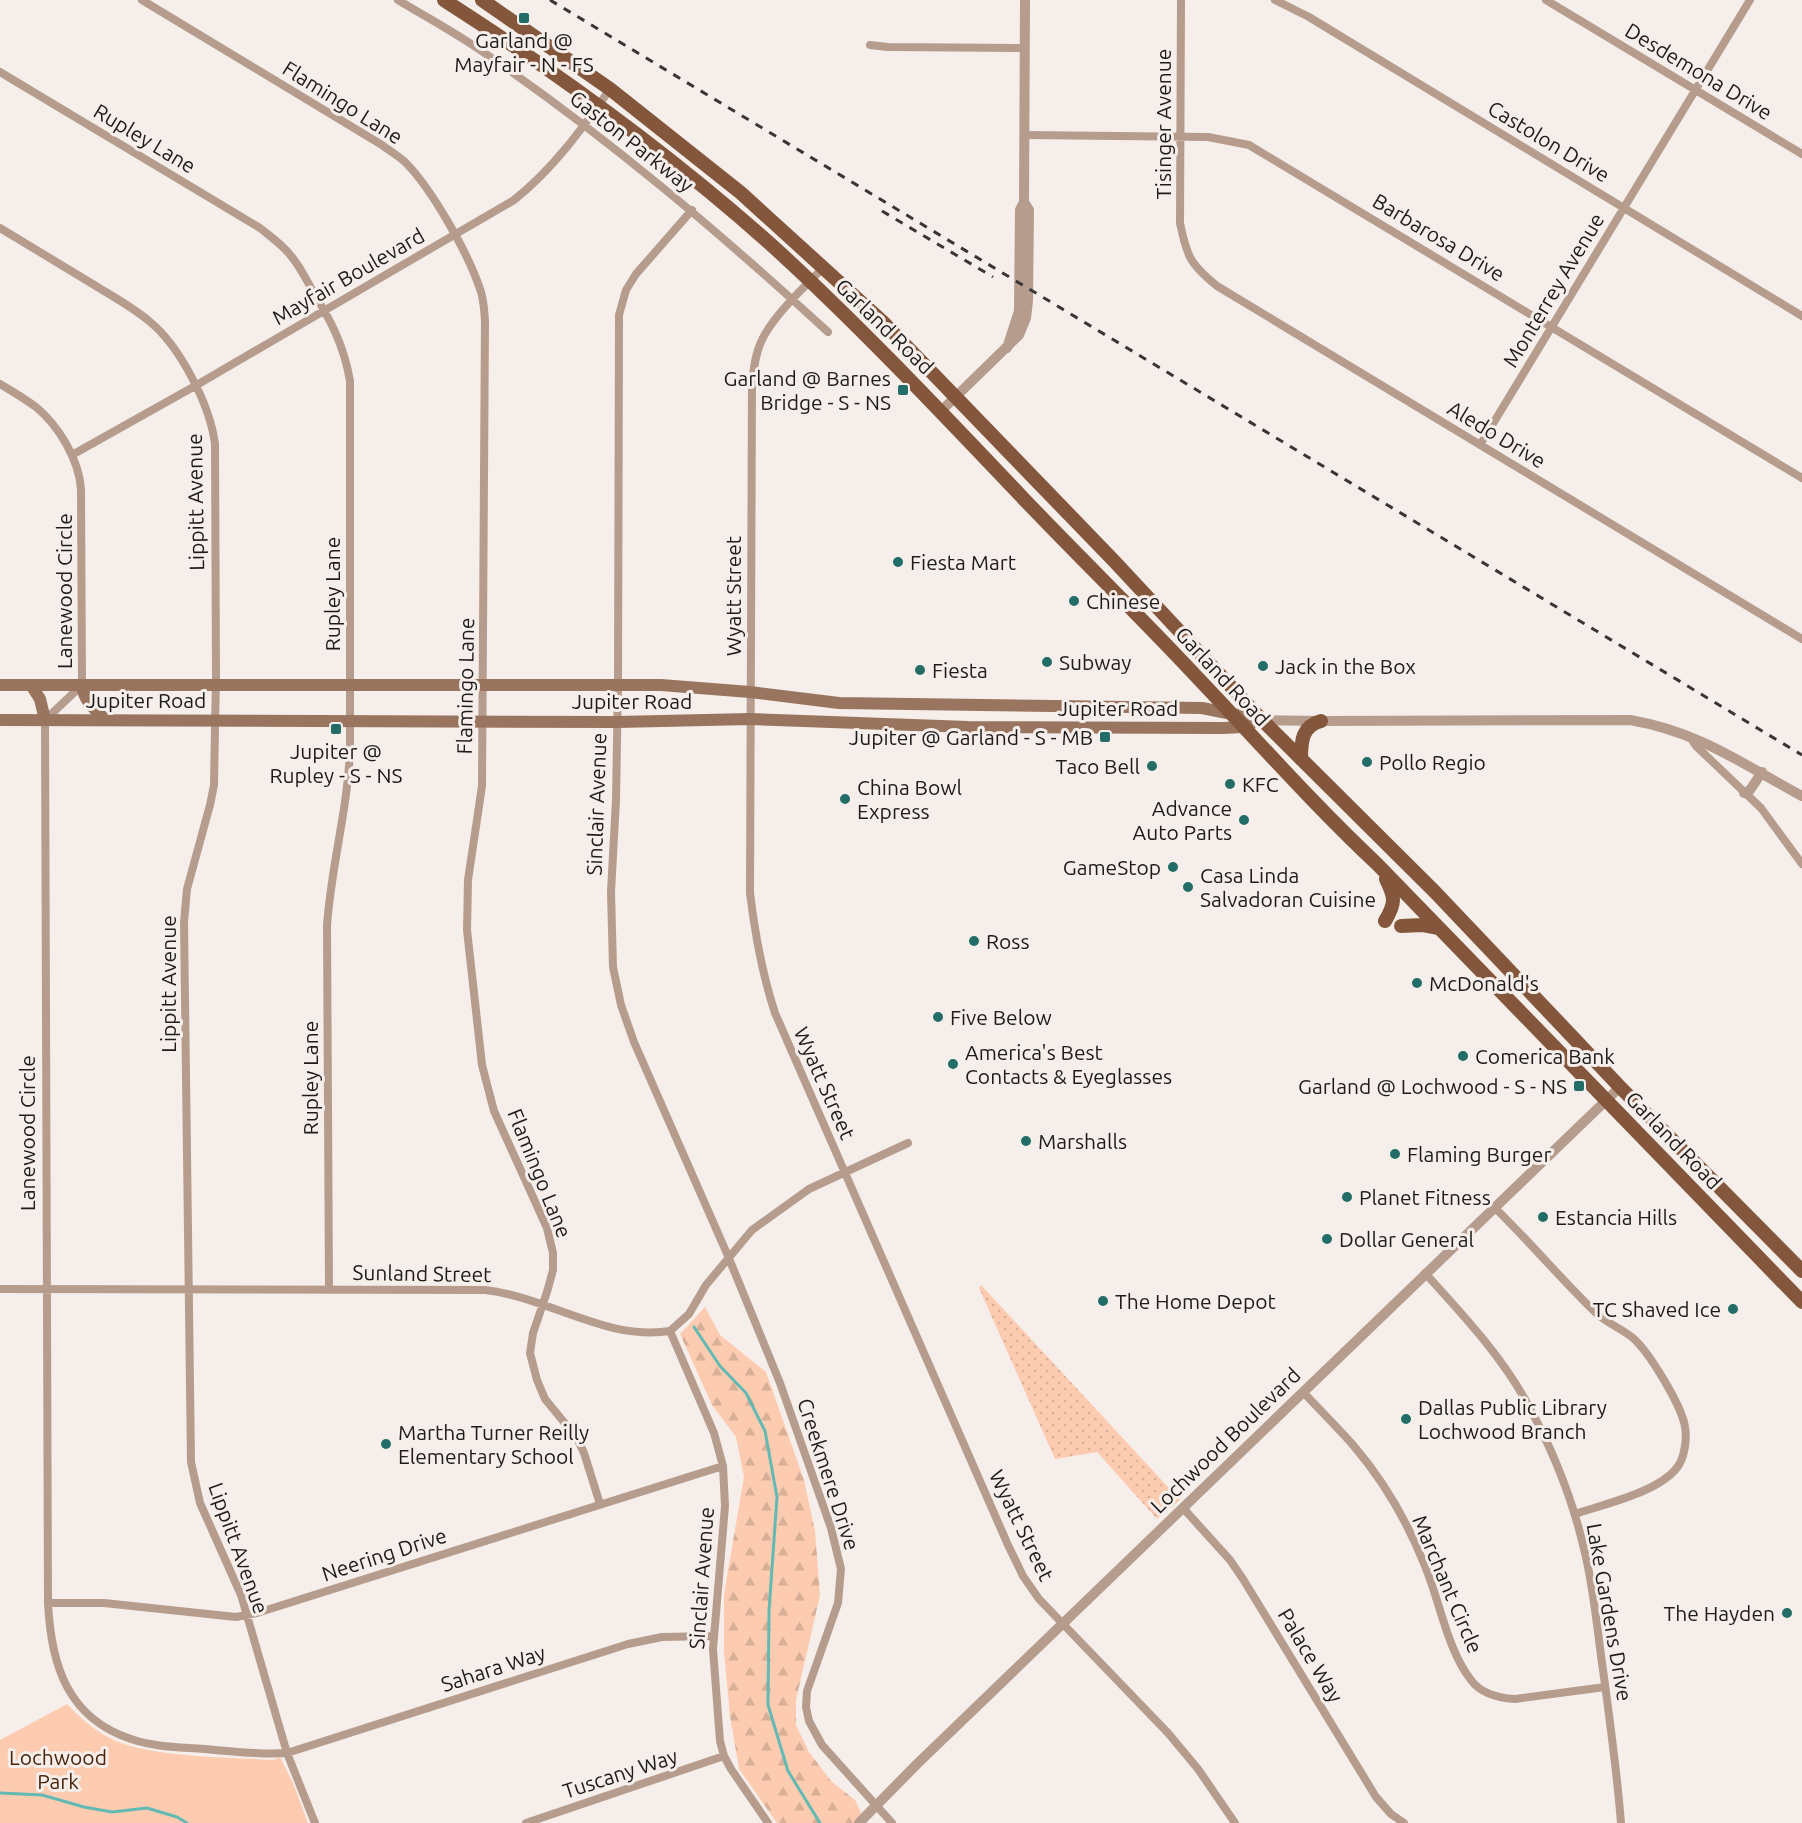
<svg xmlns="http://www.w3.org/2000/svg" width="1802" height="1823" viewBox="0 0 1802 1823" font-family="Ubuntu,sans-serif">
<style>
.grass{fill:url(#grass-dots)}
.forest{fill:url(#forest-firs)}
.park{fill:#fdccb0}
.lines{fill:none;stroke-linecap:round;stroke-linejoin:round}
.stream{stroke:#63b9b3;stroke-width:3}
.minor{stroke:#b69c8d;stroke-width:8}
.tertiary{stroke:#b69c8d;stroke-width:10}
.secondary{stroke:#99745e;stroke-width:12}
.primary{stroke:#84573c;stroke-width:14}
.rail{stroke:#383534;stroke-width:3;stroke-dasharray:8 8;stroke-linecap:butt}
.poi-dot{fill:#226d68;stroke:#f5eeea;stroke-width:2}
.labels{text-anchor:middle;dominant-baseline:central;stroke-width:6;stroke-linejoin:round;paint-order:stroke}
.poi-label{font-size:21px;fill:#1e1c1b;stroke:#f5eeea;text-anchor:start}
.street-label{font-size:21px;fill:#1e1c1b;stroke:#f5eeea}
.park-label{font-size:21px;fill:#4b250b;stroke:#f5eeea}
</style>
<defs>
<pattern id="grass-dots" width="8" height="8" patternUnits="userSpaceOnUse" patternTransform="scale(1.5)"><rect width="8" height="8" fill="#fdccb0"/><path d="M2 2h.1M6 6h.1" fill="none" stroke="#d8af97" stroke-width="1.8" stroke-linecap="round"/></pattern>
<pattern id="forest-firs" width="22" height="20" patternUnits="userSpaceOnUse" patternTransform="scale(1.5)"><rect width="22" height="20" fill="#fdccb0"/><path d="M5 1l3.5 6h-7zM16 11l3.5 6h-7z" fill="#d8af97"/></pattern>
</defs>
<rect width="100%" height="100%" fill="#f5eeea"/>
<path class="grass" d="M981 1285 1180 1500 1157 1519 1097 1452 1055 1459 979 1288Z"/>
<path class="forest" d="M705 1307 720 1335 766 1372 804 1480 815 1531 820 1595 796 1700V1725L809 1752 831 1781 855 1800 866 1823H777L739 1769 730 1716 724 1652V1594L744 1477 736 1437 712 1405 680 1334Z"/>
<path class="park" d="M67 1704C79 1716 91 1728 106 1736 143 1758 228 1757 273 1760L280 1757 293 1783 308 1823H0V1740Z"/>
<g class="lines">
<path class="stream" d="M694 1327 720 1366 746 1393 765 1431 777 1497 769 1611 768 1705 788 1771 820 1823
M0 1793 42 1795 84 1807 112 1812 147 1808 177 1817 187 1823"/>
<path class="minor" d="M142 0 382 145C390 151 398 156 405 162 432 189 468 253 480 289 484 299 484 310 485 321L482 786 468 880 467 930 482 1065 494 1111 547 1228 553 1253V1270L547 1292 533 1333 530 1353 537 1380 545 1399 577 1438 584 1453 600 1504
M398 0C426 17 456 33 483 52 606 136 719 232 828 332
M1181 0 1180 223C1187 257 1190 264 1217 286L1802 639
M1275 0 1309 17 1802 316
M1546 0 1802 154
M870 45 888 47 1025 48
M0 72 260 228C271 237 283 245 291 256 299 265 305 277 311 288 330 319 344 345 350 381V749C348 809 331 866 327 926L329 1290
M1024 135 1208 137 1249 145 1802 478
M692 210 636 274 626 290 619 315 618 684 616 800 611 892 613 967 621 1005 634 1042 728 1256 780 1383 831 1528 841 1569 838 1603 807 1691 806 1707 809 1721 822 1745 892 1823
M0 228C30 246 60 264 91 283 110 295 131 306 149 321 180 346 210 405 215 444L216 675 214 785 210 805 187 889 184 922 191 1462 200 1503 241 1595 287 1753 315 1823
M824 267C805 286 771 318 761 342 755 355 754 368 752 383L750 893C755 934 762 974 775 1013L1008 1545 1023 1576 1039 1599 1168 1733 1198 1769 1235 1823
M0 384C12 391 25 399 36 407 59 426 79 460 81 489L82 685 45 720 48 1603C51 1664 67 1718 131 1739 154 1747 179 1747 204 1749 231 1751 259 1755 287 1753L628 1644 662 1637 713 1636
M1480 445 1750 0
M72 455 195 386 514 200C553 169 582 129 610 89
M1690 737 1696 746 1761 808 1802 864
M1494 1207C1529 1241 1560 1278 1595 1312 1606 1323 1621 1328 1633 1338 1649 1352 1682 1406 1685 1427 1687 1438 1685 1453 1680 1463 1665 1491 1604 1504 1575 1514
M1425 1273C1462 1314 1499 1353 1526 1401 1552 1448 1572 1497 1584 1549 1594 1588 1597 1629 1603 1670 1610 1721 1617 1772 1621 1823
M0 1289 485 1290C548 1297 605 1341 670 1331L689 1314 706 1285 752 1230 809 1189 908 1143
M670 1331 714 1433 723 1466 725 1506 713 1649 720 1741 724 1756 731 1769 768 1823
M1303 1392C1320 1410 1337 1427 1353 1445 1383 1480 1408 1523 1425 1566 1440 1602 1447 1649 1471 1680 1481 1694 1498 1698 1515 1699L1605 1687
M1183 1508 1230 1560 1243 1579 1376 1797 1391 1814 1404 1823
M48 1603H104L236 1617 257 1613 723 1466
M526 1823 724 1756"/>
<path class="tertiary" d="M1007 348 1019 311 1020 210 1024 202 1025 0
M941 411 1019 335 1026 318 1028 301 1029 210 1024 202
M1262 720 1321 721 1630 720C1700 732 1742 764 1802 796
M1744 793 1750 790 1762 772
M859 1823 917 1764 1620 1087"/>
<path class="secondary" d="M0 685H661L750 692 839 703 1202 708 1262 720
M31 685 40 699 45 720
M82 685C84 701 93 708 105 719
M0 720 617 722 750 719 968 727 1223 728 1243 727 1250 725"/>
<path class="primary" d="M444 0C561 75 674 157 777 250 862 328 941 412 1021 496 1078 556 1138 614 1195 675 1256 739 1313 804 1377 864L1802 1302
M482 0 610 89 741 193 885 324 1115 562 1262 720 1435 892 1620 1087 1802 1271
M1301 759C1301 741 1302 726 1321 721
M1385 921C1396 903 1395 897 1386 879
M1401 926 1423 925 1439 928"/>
<path class="rail" d="M550 0 1802 755
M882 211 993 277"/>
</g>
<g class="poi-dot">
<rect x="518" y="12" width="12" height="12" rx="3"/>
<rect x="897" y="384" width="12" height="12" rx="3"/>
<circle cx="898" cy="562" r="6"/>
<circle cx="1074" cy="601" r="6"/>
<circle cx="1047" cy="662" r="6"/>
<circle cx="1263" cy="666" r="6"/>
<circle cx="920" cy="670" r="6"/>
<rect x="330" y="723" width="12" height="12" rx="3"/>
<rect x="1099" y="731" width="12" height="12" rx="3"/>
<circle cx="1367" cy="762" r="6"/>
<circle cx="1152" cy="766" r="6"/>
<circle cx="1230" cy="784" r="6"/>
<circle cx="845" cy="799" r="6"/>
<circle cx="1244" cy="820" r="6"/>
<circle cx="1173" cy="867" r="6"/>
<circle cx="1188" cy="887" r="6"/>
<circle cx="974" cy="941" r="6"/>
<circle cx="1417" cy="983" r="6"/>
<circle cx="938" cy="1017" r="6"/>
<circle cx="1463" cy="1056" r="6"/>
<circle cx="953" cy="1064" r="6"/>
<rect x="1573" y="1080" width="12" height="12" rx="3"/>
<circle cx="1026" cy="1141" r="6"/>
<circle cx="1395" cy="1154" r="6"/>
<circle cx="1347" cy="1197" r="6"/>
<circle cx="1543" cy="1217" r="6"/>
<circle cx="1327" cy="1239" r="6"/>
<circle cx="1103" cy="1301" r="6"/>
<circle cx="1733" cy="1309" r="6"/>
<circle cx="1406" cy="1419" r="6"/>
<circle cx="386" cy="1444" r="6"/>
<circle cx="1787" cy="1613" r="6"/>
</g>
<g class="labels">
<g class="poi-label">
<text x="524" y="40" text-anchor="middle">Garland @<tspan x="524" dy="24">Mayfair - N - FS</tspan></text>
<text x="891" y="378" text-anchor="end">Garland @ Barnes<tspan x="891" dy="24">Bridge - S - NS</tspan></text>
<text x="910" y="562">Fiesta Mart</text>
<text x="1086" y="601">Chinese</text>
<text x="1059" y="662">Subway</text>
<text x="1275" y="666">Jack in the Box</text>
<text x="932" y="670">Fiesta</text>
<text x="1093" y="737" text-anchor="end">Jupiter @ Garland - S - MB</text>
<text x="336" y="751" text-anchor="middle">Jupiter @<tspan x="336" dy="24">Rupley - S - NS</tspan></text>
<text x="1379" y="762">Pollo Regio</text>
<text x="1140" y="766" text-anchor="end">Taco Bell</text>
<text x="1242" y="784">KFC</text>
<text x="857" y="787">China Bowl<tspan x="857" dy="24">Express</tspan></text>
<text x="1232" y="808" text-anchor="end">Advance<tspan x="1232" dy="24">Auto Parts</tspan></text>
<text x="1161" y="867" text-anchor="end">GameStop</text>
<text x="1200" y="875">Casa Linda<tspan x="1200" dy="24">Salvadoran Cuisine</tspan></text>
<text x="986" y="941">Ross</text>
<text x="1429" y="983">McDonald's</text>
<text x="950" y="1017">Five Below</text>
<text x="965" y="1052">America's Best<tspan x="965" dy="24">Contacts &amp; Eyeglasses</tspan></text>
<text x="1475" y="1056">Comerica Bank</text>
<text x="1567" y="1086" text-anchor="end">Garland @ Lochwood - S - NS</text>
<text x="1038" y="1141">Marshalls</text>
<text x="1407" y="1154">Flaming Burger</text>
<text x="1359" y="1197">Planet Fitness</text>
<text x="1555" y="1217">Estancia Hills</text>
<text x="1339" y="1239">Dollar General</text>
<text x="1115" y="1301">The Home Depot</text>
<text x="1721" y="1309" text-anchor="end">TC Shaved Ice</text>
<text x="1418" y="1407">Dallas Public Library<tspan x="1418" dy="24">Lochwood Branch</tspan></text>
<text x="398" y="1432">Martha Turner Reilly<tspan x="398" dy="24">Elementary School</tspan></text>
<text x="1775" y="1613" text-anchor="end">The Hayden</text>
</g>
<g class="street-label">
<text transform="translate(1699 71) rotate(31)">Desdemona Drive</text>
<text transform="translate(343 102) rotate(32)">Flamingo Lane</text>
<text transform="translate(1163 124) rotate(-90)">Tisinger Avenue</text>
<text transform="translate(145 138) rotate(31)">Rupley Lane</text>
<text transform="translate(632 141) rotate(38)">Gaston Parkway</text>
<text transform="translate(1549 141) rotate(31)">Castolon Drive</text>
<text transform="translate(1439 237) rotate(31)">Barbarosa Drive</text>
<text transform="translate(348 276) rotate(-30)">Mayfair Boulevard</text>
<text transform="translate(1553 290) rotate(-59)">Monterrey Avenue</text>
<text transform="translate(885 326) rotate(44)">Garland Road</text>
<text transform="translate(1497 434) rotate(31)">Aledo Drive</text>
<text transform="translate(195 502) rotate(-91)">Lippitt Avenue</text>
<text transform="translate(64 591) rotate(-90)">Lanewood Circle</text>
<text transform="translate(332 594) rotate(-90)">Rupley Lane</text>
<text transform="translate(733 596) rotate(-90)">Wyatt Street</text>
<text transform="translate(1223 676) rotate(47)">Garland Road</text>
<text transform="translate(465 686) rotate(-89)">Flamingo Lane</text>
<text x="146" y="700">Jupiter Road</text>
<text x="632" y="701">Jupiter Road</text>
<text x="1118" y="708">Jupiter Road</text>
<text transform="translate(596 804) rotate(-88)">Sinclair Avenue</text>
<text transform="translate(168 984) rotate(-90)">Lippitt Avenue</text>
<text transform="translate(310 1078) rotate(-90)">Rupley Lane</text>
<text transform="translate(825 1083) rotate(66)">Wyatt Street</text>
<text transform="translate(27 1133) rotate(-90)">Lanewood Circle</text>
<text transform="translate(1674 1140) rotate(46)">Garland Road</text>
<text transform="translate(540 1173) rotate(68)">Flamingo Lane</text>
<text transform="translate(422 1273) rotate(1)">Sunland Street</text>
<text transform="translate(1225 1440) rotate(-44)">Lochwood Boulevard</text>
<text transform="translate(829 1474) rotate(72)">Creekmere Drive</text>
<text transform="translate(1022 1525) rotate(64)">Wyatt Street</text>
<text transform="translate(239 1548) rotate(70)">Lippitt Avenue</text>
<text transform="translate(384 1554) rotate(-18)">Neering Drive</text>
<text transform="translate(701 1578) rotate(-86)">Sinclair Avenue</text>
<text transform="translate(1448 1584) rotate(67)">Marchant Circle</text>
<text transform="translate(1610 1612) rotate(80)">Lake Gardens Drive</text>
<text transform="translate(1311 1655) rotate(59)">Palace Way</text>
<text transform="translate(493 1668) rotate(-18)">Sahara Way</text>
<text transform="translate(620 1773) rotate(-18)">Tuscany Way</text>
</g>
<g class="park-label">
<text x="58" y="1757">Lochwood<tspan x="58" dy="24">Park</tspan></text>
</g>
</g>
</svg>
